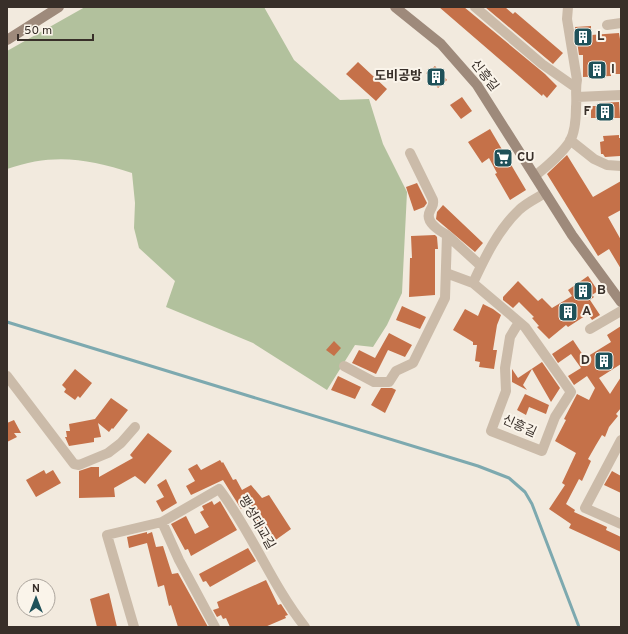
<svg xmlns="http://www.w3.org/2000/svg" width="628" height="634" viewBox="0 0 628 634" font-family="Overpass,'Noto Sans KR',sans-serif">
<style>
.green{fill:#b2c19d}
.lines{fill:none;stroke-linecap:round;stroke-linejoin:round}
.stream{stroke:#7da9af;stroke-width:3}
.building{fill:#c57149}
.street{stroke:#cbbba9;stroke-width:10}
.secondary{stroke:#9e8a7b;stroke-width:10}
.labels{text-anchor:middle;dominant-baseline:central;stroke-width:4;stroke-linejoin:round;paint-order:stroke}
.poi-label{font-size:13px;font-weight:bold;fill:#382f29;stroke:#faf4ea;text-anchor:start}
.street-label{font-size:13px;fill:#382f29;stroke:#faf4ea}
</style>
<rect width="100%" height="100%" fill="#f2eade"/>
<path class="green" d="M85 7H264L294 60 340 100 369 99 383 144 407 192 402 293 387 325 373 347 355 345 327 390 253 343 166 307 175 281 139 248 134 228 135 203 132 173C87 158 52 153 7 169V51Z"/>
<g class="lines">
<path class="stream" d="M7 322 478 466 509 478 525 492 532 504 579 627"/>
</g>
<path class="building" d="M439 7H464L545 74 557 86 547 98 543 94 542 96Z
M485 7H505L513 14 515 12 563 53 553 64Z
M591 26V35L619 33 620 39H621V74H611V76L583 77V55H579L575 27Z
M358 62 387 89 376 101 346 74Z
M435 66 447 80 438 88 426 73Z
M462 97 472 111 461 119 450 105Z
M619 102 620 118H591V106H598V103Z
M490 129 526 190 510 200 495 174 497 173 489 158 482 163 468 142Z
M619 135V138H621L620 156 605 157 603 154H601L600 142 604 141 603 136Z
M567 155 593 197 621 181V210L608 217 621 240V269L609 249 598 256 547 174Z
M417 183 427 203 424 207 414 211 406 187Z
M443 205 483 243 475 252 436 219 437 212Z
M435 235 437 237 438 249H435V295L409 297 410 258H412L411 236Z
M588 276 598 291 592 295 594 297 590 300 600 315 592 320 588 314 568 327 566 325 549 339 537 327 539 326 532 318 534 317 519 302 513 308 503 300V297L518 281 538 301 542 298 552 308 572 296 568 290Z
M483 304 493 309 501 315 497 325 493 350H497L494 369 479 367 480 362 475 361 477 345H473V342L453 330 465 309 478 316Z
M402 306 426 317 420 329 396 320Z
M621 326V364L599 378 610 394 621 377V408L616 414 618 416 609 427 605 437 602 435 596 445 588 459 591 461 582 481 579 479 566 504 575 510 574 512 607 527 606 530 621 537V552L569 528 571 524 549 509 565 485 562 483 576 453 555 441 566 420 564 419 577 394 589 400 595 388 587 376 574 385 568 376 581 368 571 354 558 363 552 354 573 340 585 358 611 342 607 335Z
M389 333 412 345 405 357 388 350 376 374 352 363 359 350 375 358Z
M334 341 341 348 334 356 326 350Z
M542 362 560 388 551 402 532 369 523 385 527 390 512 382V369L518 378Z
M75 369 92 383 80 398 78 396 75 400 64 392 66 389 62 385Z
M338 376 361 387 355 399 331 390Z
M381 388H392L396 390 385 413 371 405Z
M525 394 549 405 546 414 529 407 526 415 517 410Z
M111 398 128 410 113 429 112 428 109 432 98 423 101 437 94 438V442L69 446 65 437H67L66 431H70L69 424 95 419Z
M14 420 21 433H14L17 437 7 442V423Z
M148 433 172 451 145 484 135 476 114 488 115 497 79 498V471L91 467H99V477L133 458 130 455Z
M220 460 222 463 223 462 233 480 236 479 242 490 251 485 262 498 269 495 291 529 270 544 247 506 241 509 223 480 191 495 186 486 195 481 188 469 197 464 201 470Z
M44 470 46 474 53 470 61 483 36 497 26 480Z
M612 471 621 476V493L604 485Z
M166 479 177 503 162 512 156 501 164 497 157 485Z
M212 501 214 505 220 501 237 530 191 556 188 549 185 550 171 524 186 516 195 534 209 527 200 512 204 510 202 506Z
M147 532V534L152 532 156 547 163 546 172 574 178 573 208 627H178L171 605 169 606 164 585 158 587 147 543 129 548 127 537Z
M248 548 256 561 210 587 206 581 203 582 199 574Z
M266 580 278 605 281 604 288 615 285 616 286 618 265 627H230L226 618 223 619 221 615 217 617 213 610 219 608 217 602Z
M109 593 117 627H97L90 599Z"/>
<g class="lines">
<path class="street" d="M475 7 542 64 575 87
M607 25 621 23
M577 97 621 95
M570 140 594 159 607 165 621 166
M410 153 433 200C434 206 432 206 430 211 424 222 440 231 447 235
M535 176C547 166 562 154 570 141 575 132 576 117 576 107 577 98 575 89 577 80L567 19 568 7
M446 273 473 283 525 327 571 392 555 417 542 451 491 431 506 391 505 368 510 337 519 322
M473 283C485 257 498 230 519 210 526 203 537 198 545 193
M590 329 621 311
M344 366 374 382H389L396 371 413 363 445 298 447 235 481 266
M7 376 74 464 79 465 108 453 121 443 135 427
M621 440 585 508 621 524
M162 522 179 560 215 627
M134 627 107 535 162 522 219 489C252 532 271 584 305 627"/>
<path class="secondary" d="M395 7 441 44 477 85 572 235 621 302
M7 40 59 7"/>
</g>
<defs>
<symbol id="building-square" viewBox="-11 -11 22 22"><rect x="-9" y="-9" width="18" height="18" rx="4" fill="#1f5159" stroke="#faf4ea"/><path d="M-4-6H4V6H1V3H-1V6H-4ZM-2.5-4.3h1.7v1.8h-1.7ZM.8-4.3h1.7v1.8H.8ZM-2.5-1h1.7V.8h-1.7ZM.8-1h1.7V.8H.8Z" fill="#fff"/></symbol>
<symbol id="supermarket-square" viewBox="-11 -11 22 22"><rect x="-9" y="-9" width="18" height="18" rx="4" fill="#1f5159" stroke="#faf4ea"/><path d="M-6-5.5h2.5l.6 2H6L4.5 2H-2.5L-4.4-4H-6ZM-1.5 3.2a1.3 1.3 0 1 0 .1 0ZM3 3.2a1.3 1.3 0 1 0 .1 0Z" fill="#fff"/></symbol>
</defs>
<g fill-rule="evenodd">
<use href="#building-square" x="572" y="26" width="22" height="22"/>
<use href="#building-square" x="586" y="59" width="22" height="22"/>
<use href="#building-square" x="425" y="66" width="22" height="22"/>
<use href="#building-square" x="594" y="101" width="22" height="22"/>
<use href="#supermarket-square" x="492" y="147" width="22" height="22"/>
<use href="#building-square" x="572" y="280" width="22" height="22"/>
<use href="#building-square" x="557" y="301" width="22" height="22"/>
<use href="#building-square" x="593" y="350" width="22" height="22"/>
</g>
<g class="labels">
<g class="poi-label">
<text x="597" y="37">L</text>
<text x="611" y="70">I</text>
<text x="422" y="77" text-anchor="end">도비공방</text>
<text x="591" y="112" text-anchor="end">F</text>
<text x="517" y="158">CU</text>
<text x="597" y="291">B</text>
<text x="582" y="312">A</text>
<text x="590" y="361" text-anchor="end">D</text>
</g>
<g class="street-label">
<text transform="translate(484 76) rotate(52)">신흥길</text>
<text transform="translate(519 427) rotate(24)">신흥길</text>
<text transform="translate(256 523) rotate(60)">팽성대교길</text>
</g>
</g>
<rect width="628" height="634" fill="none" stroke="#382f29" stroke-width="16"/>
<g transform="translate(36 598)"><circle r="19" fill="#faf4ea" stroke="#aca59d"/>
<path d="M0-3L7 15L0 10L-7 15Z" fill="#1f5159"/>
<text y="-6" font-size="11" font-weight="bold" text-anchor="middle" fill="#382f29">N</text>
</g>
<path d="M18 34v6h75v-6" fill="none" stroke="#382f29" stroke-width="2"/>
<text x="24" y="34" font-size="12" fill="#382f29" stroke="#faf4ea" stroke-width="3" paint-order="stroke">50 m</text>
</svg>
